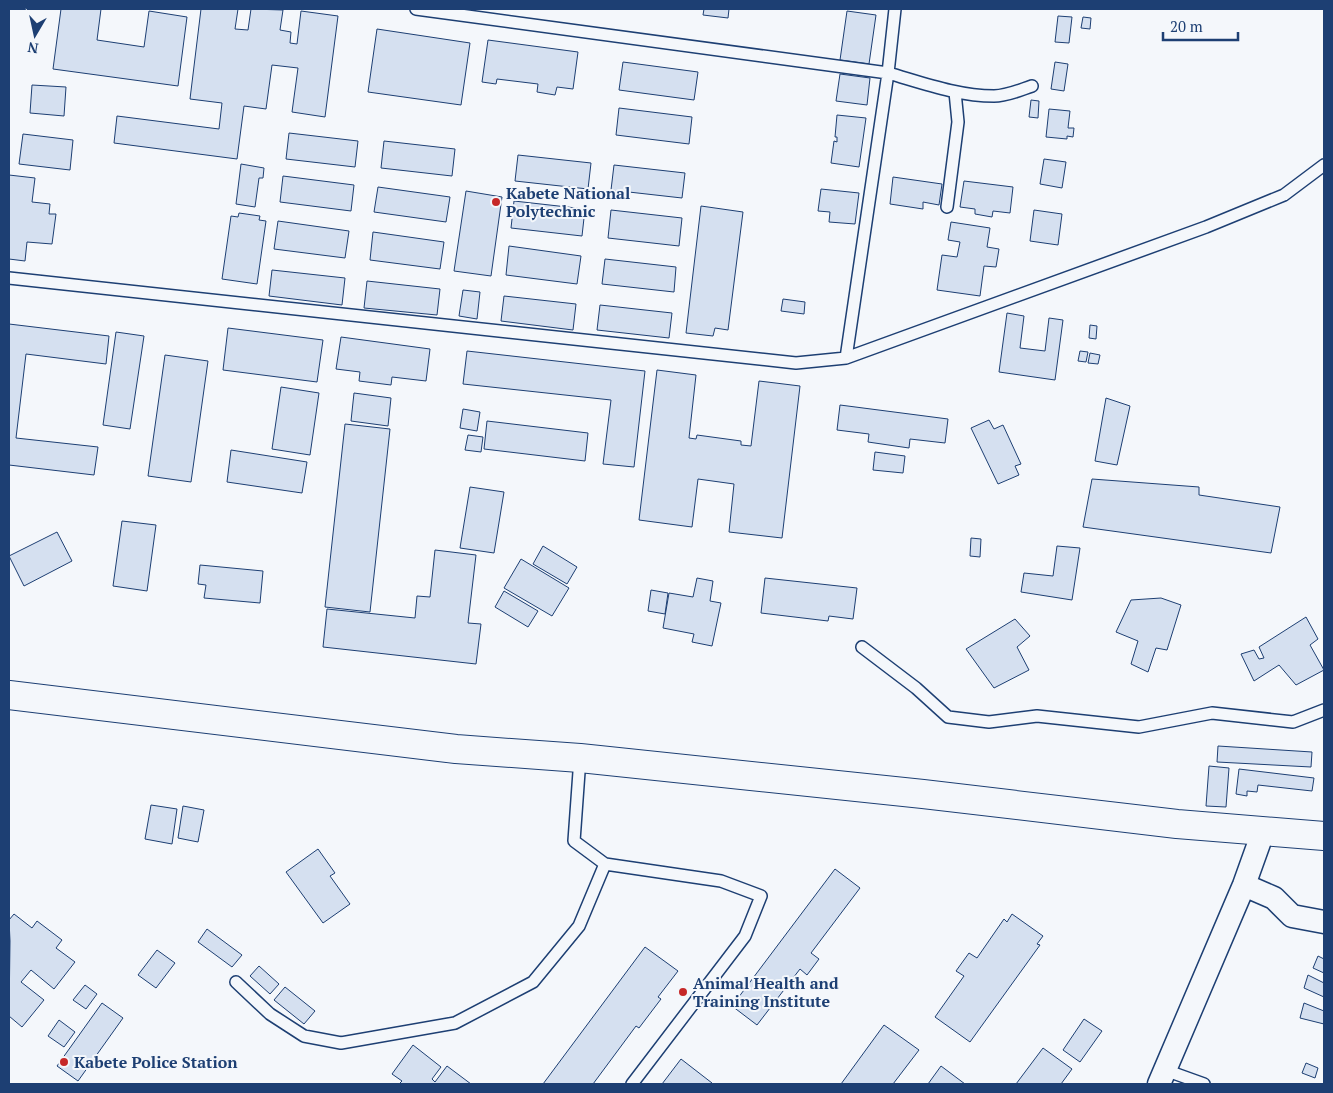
<svg xmlns="http://www.w3.org/2000/svg" width="1333" height="1093" viewBox="0 0 1333 1093" font-family="'PT Serif',serif">
<style>
.building{fill:#d5e0f0;stroke:#1d3f73}
.lines{fill:none;stroke-linecap:round;stroke-linejoin:round}
.lane-casing{stroke:#1d3f73;stroke-width:14}
.street-casing{stroke:#1d3f73;stroke-width:25}
.secondary-casing{stroke:#1d3f73;stroke-width:30}
.lane{stroke:#f4f7fb;stroke-width:11}
.street{stroke:#f4f7fb;stroke-width:22}
.secondary{stroke:#f4f7fb;stroke-width:28}
.poi-dot{fill:#c62828;stroke:#f4f7fb;stroke-width:2}
.labels{text-anchor:middle;dominant-baseline:central;stroke-width:4;stroke-linejoin:round;paint-order:stroke}
.poi-label{font-size:16px;font-weight:bold;fill:#1d3f73;stroke:#f4f7fb;text-anchor:start}
</style>
<rect width="100%" height="100%" fill="#f4f7fb"/>
<path class="building" d="M61 9H101L97 40 144 47 149 11 187 17 178 86 53 69Z
M201 9H238L235 29 248 30 251 9 283 10 280 30 291 32 290 43 297 44 301 11 338 16 325 117 292 112 298 68 272 65 266 109 244 106 237 159 114 143 117 116 219 129 222 103 190 99Z
M704 9H729L728 18 703 15Z
M847 11 876 15 869 64 840 60Z
M1058 16 1072 17 1069 43 1055 42Z
M1083 17 1091 18 1090 29 1081 28Z
M377 29 470 43 461 105 368 92Z
M488 40 578 52 573 89 557 87 555 95 537 92 538 84 497 79 496 84 482 82Z
M623 62 698 72 694 100 619 90Z
M1055 62 1068 64 1064 91 1051 89Z
M840 74 870 78 867 105 836 101Z
M32 85 66 87 64 116 30 113Z
M1031 100 1039 101 1038 118 1029 117Z
M619 108 692 117 689 144 616 135Z
M1049 109 1070 111 1068 128H1074L1073 137 1067 136V139L1046 137Z
M837 115 866 118 859 167 831 163 834 141 837 142V137H835Z
M289 133 358 141 355 167 286 159Z
M23 134 73 140 70 170 19 164Z
M384 141 455 149 452 176 381 168Z
M518 155 591 163 588 189 515 181Z
M1044 159 1066 162 1062 188 1040 184Z
M241 164 264 168 263 178H259L255 207 236 204Z
M614 165 685 173 682 198 611 190Z
M9 175 35 178 32 202 50 204 49 214H56L52 244 27 242 25 261 9 259Z
M283 176 354 185 351 211 280 202Z
M893 177 942 184 939 205 923 202V209L890 204Z
M964 181 1013 187 1010 213 993 211 992 217 975 214V209L960 207Z
M378 187 450 197 446 222 374 212Z
M821 189 859 193 855 224 829 222 830 212 818 211Z
M466 191 502 197 491 276 454 271Z
M514 201 585 209 582 236 511 228Z
M701 206 743 212 728 330 715 328 713 336 686 333Z
M611 210 682 218 679 246 608 238Z
M1034 210 1062 214 1058 245 1030 241Z
M239 213 260 216 259 220 266 221 257 284 222 279 231 216 238 217Z
M278 221 349 231 345 258 274 249Z
M951 222 990 228 987 247 999 249 996 267 984 266 980 296 937 290 942 255 957 257 960 242 948 240Z
M373 232 444 242 440 269 370 260Z
M509 246 581 256 577 284 506 275Z
M605 259 676 267 674 292 602 284Z
M272 270 345 278 342 305 269 296Z
M367 281 440 289 437 315 364 308Z
M463 290 480 292 477 319 459 316Z
M504 296 576 304 573 330 501 321Z
M783 299 805 302 804 314 781 311Z
M600 305 672 313 669 338 597 330Z
M1007 313 1024 316 1020 348 1045 351 1049 318 1063 320 1055 380 999 372Z
M9 324 109 336 106 364 26 354 16 438 98 447 94 475 9 465Z
M1090 325 1097 326 1096 339 1089 338Z
M228 328 323 340 317 382 223 370Z
M116 332 144 336 130 429 103 425Z
M341 337 430 349 426 381 392 377 391 385 359 381 360 372 336 369Z
M467 351 645 371 634 467 603 464 611 400 463 384Z
M1080 351 1088 352 1086 362 1078 361Z
M1090 353 1100 355 1098 364 1088 363Z
M165 355 208 361 191 482 148 476Z
M657 370 696 375 689 438 696 439 697 435 741 441V445L751 446 759 381 800 386 782 538 729 532 734 484 698 479 692 527 639 520Z
M281 387 319 393 310 455 272 449Z
M354 393 391 398 388 426 351 421Z
M1106 398 1130 406 1117 465 1095 461Z
M840 405 948 419 945 443 910 439 909 448 868 442 869 434 837 430Z
M463 409 480 412 477 431 460 428Z
M989 420 994 429 1003 425 1021 464 1015 466 1019 475 998 484 971 428Z
M487 421 588 433 585 461 484 449Z
M345 424 390 429 370 612 325 607Z
M468 435 483 437 481 452 465 450Z
M231 450 307 462 302 493 227 482Z
M875 452 905 456 903 473 873 470Z
M1092 479 1199 487V495L1280 507 1271 553 1083 527Z
M470 487 504 492 494 553 460 548Z
M122 521 156 525 147 591 113 586Z
M57 532 72 561 24 586 9 556Z
M971 538 981 539 980 557 970 556Z
M543 546 577 567 567 584 533 564Z
M1057 546 1080 548 1072 600 1021 592 1024 573 1053 576Z
M435 550 476 555 468 623 481 624 476 664 323 647 327 609 415 618 417 596 430 597Z
M521 559 569 588 552 616 504 588Z
M200 565 263 571 260 603 204 598 206 585 198 584Z
M697 578 713 581 710 601 721 603 712 646 692 642 694 634 663 628 669 593 693 597Z
M765 578 857 588 853 619 829 616 828 621 761 613Z
M651 590 668 593 665 614 648 611Z
M504 591 538 611 528 627 495 607Z
M1161 598 1181 605 1167 650 1156 648 1148 672 1131 664 1138 641 1116 632 1131 600Z
M1306 617 1318 639 1310 645 1324 670 1296 685 1279 665 1254 681 1241 654 1254 650 1259 659 1264 658 1259 647Z
M1015 619 1030 636 1017 647 1029 670 994 688 966 649Z
M1218 746 1312 752 1311 767 1217 762Z
M1209 766 1229 768 1226 807 1206 806Z
M1239 769 1314 778 1312 791 1258 785 1257 792 1247 791V796L1236 794Z
M151 805 177 809 172 844 145 839Z
M183 806 204 810 198 842 178 838Z
M318 849 335 873 330 876 350 904 323 923 286 872Z
M835 869 860 888 811 953 819 959 807 975 800 969 757 1025 732 1006Z
M14 914 32 928 37 921 62 940 56 948 75 962 54 989 31 970 21 982 44 1000 22 1027 9 1016 10 941 9 920Z
M1012 914 1043 936 1037 944 1040 945 970 1042 935 1017 964 976 956 971 969 953 977 958 1004 919 1007 922Z
M207 929 242 955 232 967 198 942Z
M645 947 678 971 658 997 661 999 639 1028 636 1026 593 1084H543Z
M157 950 175 963 156 988 138 975Z
M1318 956 1324 959V973L1313 968Z
M259 966 279 984 270 994 250 976Z
M1308 975 1324 983V997L1304 988Z
M85 985 97 994 86 1009 73 1000Z
M285 987 315 1011 304 1024 274 1000Z
M102 1003 123 1018 78 1081 57 1066Z
M1304 1003 1324 1011V1024L1300 1018Z
M1084 1019 1102 1031 1080 1062 1063 1050Z
M59 1020 75 1032 64 1047 48 1036Z
M884 1025 919 1050 893 1084H841Z
M413 1045 441 1067 432 1079 435 1082 447 1066 471 1084H399L402 1081 392 1074Z
M1043 1048 1072 1069 1061 1084H1016Z
M681 1059 712 1083V1084H662Z
M1306 1063 1318 1068 1315 1078 1302 1073Z
M941 1066 965 1084H928Z"/>
<g class="lines">
<defs>
<path id="lane" d="M416 9 888 73C923 83 958 96 994 96 1007 96 1020 90 1032 86
M947 207 958 122 955 92
M9 278 796 363 846 358 1206 227 1284 195 1324 165
M846 358 888 73 895 9
M862 647 916 688 948 717 989 722 1037 716 1139 727 1212 713 1293 722 1324 710
M580 758 574 841 605 864 721 881 761 896 745 936 632 1084
M236 982 270 1014 304 1036 341 1043 455 1023 533 982 579 926 605 864
M1165 1070 1204 1084"/>
<path id="street" d="M1244 885 1274 898 1292 916 1324 922
M1159 1084 1244 885 1263 832"/>
<path id="secondary" d="M9 695 456 749 580 758 923 794 1177 824 1324 836"/>
</defs>
<use href="#lane" class="lane-casing"/>
<use href="#street" class="street-casing"/>
<use href="#secondary" class="secondary-casing"/>
<use href="#lane" class="lane"/>
<use href="#street" class="street"/>
<use href="#secondary" class="secondary"/>
</g>
<g class="poi-dot">
<circle cx="496" cy="202" r="5"/>
<circle cx="683" cy="992" r="5"/>
<circle cx="64" cy="1062" r="5"/>
</g>
<g class="labels">
<g class="poi-label">
<text x="506" y="193">Kabete National<tspan x="506" dy="18">Polytechnic</tspan></text>
<text x="693" y="983">Animal Health and<tspan x="693" dy="18">Training Institute</tspan></text>
<text x="74" y="1062">Kabete Police Station</text>
</g>
</g>
<rect width="1333" height="1093" fill="none" stroke="#1d3f73" stroke-width="20"/>
<g transform="translate(35 35) rotate(189)" stroke="#f4f7fb" stroke-width="4" paint-order="stroke">
<path d="M0-4L9 19L0 12L-9 19Z" fill="#1d3f73"/>
<text y="-8" font-size="14" font-weight="bold" text-anchor="middle" fill="#1d3f73">N</text>
</g>
<path d="M1163 32v8h75v-8" fill="none" stroke="#1d3f73" stroke-width="2.5"/>
<text x="1170" y="32" font-size="15" fill="#1d3f73" stroke="#f4f7fb" stroke-width="4" paint-order="stroke">20 m</text>
</svg>
